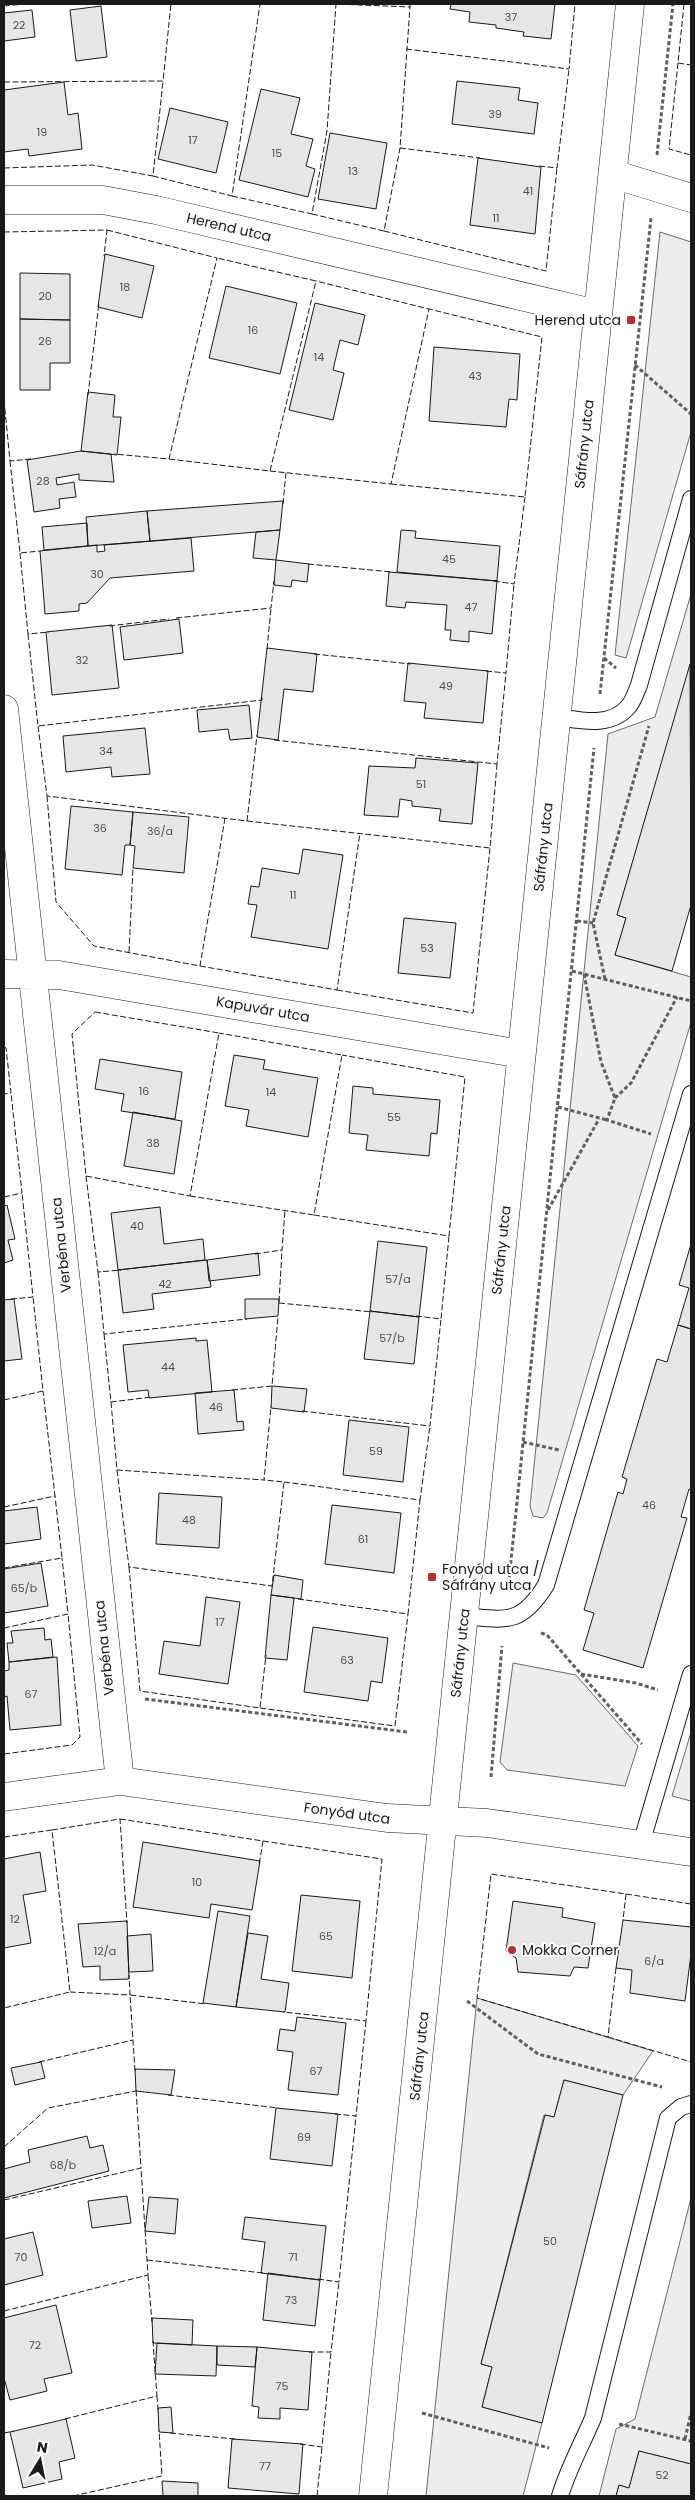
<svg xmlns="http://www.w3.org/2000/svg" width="695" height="2500" viewBox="0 0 695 2500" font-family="Poppins,sans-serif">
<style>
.green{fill:#ededed;stroke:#6a6a6a}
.building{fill:#e6e6e6;stroke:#1a1a1a}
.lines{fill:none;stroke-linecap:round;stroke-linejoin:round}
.service-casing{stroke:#1a1a1a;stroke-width:18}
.minor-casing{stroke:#1a1a1a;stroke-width:29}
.path{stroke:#5f5f5f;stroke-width:3;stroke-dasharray:4 2.5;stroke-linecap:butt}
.service{stroke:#fff;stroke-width:16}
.minor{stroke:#fff;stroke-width:28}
.fence{stroke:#1a1a1a;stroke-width:1;stroke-dasharray:6 2.5;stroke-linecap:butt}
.poi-dot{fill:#c62828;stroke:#fff;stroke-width:2}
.labels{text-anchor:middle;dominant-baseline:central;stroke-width:4;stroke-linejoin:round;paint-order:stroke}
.number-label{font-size:11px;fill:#4d4d4d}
.street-label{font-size:14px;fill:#1a1a1a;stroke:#fff}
.poi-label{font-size:14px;fill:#1a1a1a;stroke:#fff;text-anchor:start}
</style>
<rect width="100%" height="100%" fill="#fff"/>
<path class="green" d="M660 232 691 242V432L626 658 615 655Z
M691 594V665L617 915 626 918 615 955 691 977V1022L547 1513 543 1518 533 1516 530 1506 608 734 655 717Z
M513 1663 576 1675 638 1746 625 1786 507 1770 500 1762Z
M691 1732V1801L672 1796Z
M477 1998 653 2051 623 2095 564 2080 554 2117 544 2115 481 2364 492 2367 482 2407 542 2423 523 2496H426Z
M691 2198V2464L639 2451 629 2488 619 2485 616 2496H599L616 2429 635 2419Z"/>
<path class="building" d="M451 4H555L551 39 523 36 524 32 496 28V25L469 22 470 12 450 9Z
M101 6 107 57 76 61 70 10Z
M32 10 35 37 4 41V13Z
M457 81 520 88 518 100 538 103 534 134 452 124Z
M64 82 68 115 78 113 82 149 29 156 28 149 4 152V90Z
M261 89 300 98 291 134 313 139 306 166 315 169 308 197 239 180Z
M170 108 228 122 216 173 158 159Z
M330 133 387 143 376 209 318 199Z
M478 158 541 167 535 234 470 225Z
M105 254 154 266 142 318 98 307Z
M20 273 70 274V320L20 319Z
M226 286 297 303 280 374 209 358Z
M315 303 365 315 358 345 340 340 333 370 344 373 333 420 289 410Z
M20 319 70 320V363H50V390H20Z
M434 347 520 354 517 400 509 399 506 427 429 421Z
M88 392 115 395 113 417H121L117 455 81 451Z
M81 451 111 454 114 482 79 480V474L56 478 57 485 74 482 76 497 59 499 60 508 34 512 27 460Z
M283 501 280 530 150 541 147 511Z
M147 511 150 541 88 546 86 517Z
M87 523 88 546 44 550 42 527Z
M280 530 276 560 253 558 256 532Z
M401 530 416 531 415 538 500 546 497 581 397 572Z
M191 538 194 571 110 578 87 603 79 604V611L45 614 40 551 97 545V552L105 551 104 545Z
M276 560 309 564 307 582 292 580 291 587 274 585Z
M389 572 497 581 492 634 469 631V642L450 640 451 630H445L447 605 406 602 405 608 386 606Z
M179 619 183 653 124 660 120 627Z
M112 625 119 688 52 695 46 632Z
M267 648 317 654 313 692 284 689 278 740 257 737Z
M408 663 488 671 483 723 424 718 426 703 404 701Z
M690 664 691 905 672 971 615 955 626 918 617 915Z
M249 705 252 738 230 740 228 729 199 732 197 710Z
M145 728 150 774 112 777 111 767 66 772 63 736Z
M416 758 478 763 472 824 439 821 441 809 412 806V801L400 799 398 817 364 815 369 766 415 768Z
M71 806 133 812 130 845H125L122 875 65 869Z
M133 812 189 817 184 873 133 868 135 846 130 845Z
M303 849 343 855 328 949 251 937 257 905 248 904 251 886 259 887 262 868 299 874Z
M404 918 456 923 450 978 398 973Z
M234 1055 265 1060 263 1069 318 1078 308 1137 246 1126 249 1110 225 1106Z
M100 1059 182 1072 175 1119 121 1111 124 1094 95 1089Z
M353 1086 373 1088V1094L440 1100 437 1134 431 1133 429 1156 366 1150 368 1135 349 1133Z
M133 1112 182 1121 174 1174 124 1166Z
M7 1205 15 1239 8 1240 13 1260 4 1263V1206Z
M160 1207 164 1244 203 1239 205 1260 118 1270 111 1213Z
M378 1241 427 1247 419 1317 370 1311Z
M691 1244V1329L678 1325 689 1288 679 1285Z
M258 1253 260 1275 209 1281 207 1260Z
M207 1260 211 1287 152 1294 154 1309 123 1313 118 1270Z
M14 1299 22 1359 4 1361V1300Z
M245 1299H279L278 1316 245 1319Z
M370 1311 419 1317 414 1364 364 1359Z
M678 1325 691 1329V1490L689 1489 681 1517 687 1518 643 1668 583 1650 594 1613 584 1610 618 1492 623 1494 627 1479 622 1477 657 1359 667 1362Z
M196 1338V1341L207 1340 212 1392 149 1398 148 1390 128 1392 123 1345Z
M272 1386 307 1389 304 1412 271 1408Z
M234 1390 237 1422 243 1421 244 1430 198 1434 195 1393Z
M349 1420 409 1427 403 1482 343 1475Z
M159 1493 222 1497 219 1548 156 1544Z
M332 1505 401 1513 394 1573 325 1564Z
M37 1507 41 1539 4 1544V1511Z
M41 1563 48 1606 4 1613V1569Z
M274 1575 303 1580 301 1599 271 1595Z
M271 1595 294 1598 287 1660 265 1658Z
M206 1597 240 1602 228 1684 159 1674 164 1641 200 1646Z
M313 1627 388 1638 382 1683 371 1681 368 1701 304 1692Z
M44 1628 45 1640 51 1639 53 1657 9 1662 7 1643H13L11 1631Z
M57 1657 61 1725 10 1730 7 1696 4 1697V1671L9 1670V1662Z
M143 1842 260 1861 252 1910 211 1904 209 1918 133 1907Z
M40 1852 46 1891 23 1895 31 1943 4 1948V1859Z
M301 1895 360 1901 352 1978 292 1971Z
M513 1901 563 1908 562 1917 595 1923 588 1968 574 1967 570 1976 518 1972 516 1958 506 1951Z
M218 1911 250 1916 236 2007 203 2003Z
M623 1920 691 1927V1954L685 2001 630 1993 632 1970 616 1968Z
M127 1921 129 1979 100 1980V1966L83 1967 78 1924Z
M248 1933 268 1936 261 1979 289 1983 285 2012 236 2007Z
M151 1934 153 1971 129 1972 127 1936Z
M297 2017 346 2023 338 2095 288 2090 293 2052 277 2050 280 2029 295 2031Z
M41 2062 45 2078 15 2085 11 2068Z
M135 2069 175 2070 171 2095 136 2091Z
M564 2080 623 2095 542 2423 482 2407 492 2367 481 2364 545 2115 554 2117Z
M276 2108 338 2114 332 2166 270 2159Z
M87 2136 90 2148 103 2145 109 2171 4 2198V2169L30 2162 28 2150Z
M127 2196 131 2223 92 2228 88 2201Z
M149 2197 178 2199 175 2234 145 2231Z
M245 2217 326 2226 320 2280 261 2273 265 2242 242 2239Z
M33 2232 43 2275 4 2285V2239Z
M268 2273 320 2280 315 2326 263 2320Z
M56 2305 72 2373 44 2379 47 2391 10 2400 4 2378V2318Z
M152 2318 193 2320 192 2345 153 2343Z
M157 2343 217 2346 216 2376 155 2374Z
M217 2346 257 2347 255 2367 217 2365Z
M257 2347 312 2352 308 2410 280 2408V2419L258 2418 259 2407 252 2406Z
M171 2407 173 2433 159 2432 158 2408Z
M66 2419 75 2458 59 2462 62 2479 23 2488 10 2432Z
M232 2439 303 2444 299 2494 228 2488Z
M639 2451 691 2464V2496H616L619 2485 629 2488Z
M162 2481 198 2483V2496H163Z"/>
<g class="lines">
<defs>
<path id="service" d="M557 717C580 720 610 728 628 707 633 702 636 692 639 685L691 499
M464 1616C507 1620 521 1625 546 1585L691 1094
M641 1844 691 1674
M560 2496C568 2469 582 2444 593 2418L668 2118 681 2107 691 2104"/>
<path id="minor" d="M613 174 691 198
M4 200H103L156 210 597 314
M4 709 120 1781
M4 974 59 975 521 1054
M4 1797 120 1781 387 1818 487 1823 691 1852
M373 2496 630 4"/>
</defs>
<use href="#service" class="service-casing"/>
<use href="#minor" class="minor-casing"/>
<path class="path" d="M657 155 673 4
M635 365 691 414
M604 658 616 668
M600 694 651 218
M577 921 593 923
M572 971 691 1001
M584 974 601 1062 615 1098 607 1120 651 1134
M605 979 593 923 649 726
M615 1098 631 1083 677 997
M558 1107 607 1120
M548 1210 599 1119
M523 1442 559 1450
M508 1590 594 748
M541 1633 547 1635 642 1744
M581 1674 636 1683 658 1690
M145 1699 407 1732
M491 1777 502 1646
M467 2001 538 2054 662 2087
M422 2413 549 2448
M619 2424 691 2441
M685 2439 691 2413"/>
<use href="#service" class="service"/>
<use href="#minor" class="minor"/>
<path class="fence" d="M319 4H337
M684 4 678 63 691 65
M4 6 24 4
M406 49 569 69 575 4
M678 63 669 149 691 155
M4 82 163 81 171 4
M400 148 480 158
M539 166 557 168 569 69
M4 168 92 165 153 176 163 81
M153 176 232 196 260 4
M232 196 312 214 327 131 336 4 410 7V4
M312 214 384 231 400 148 410 7
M107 230 217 258 169 459 114 454
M384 231 546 271 557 168
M4 232 107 230 104 256
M88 395 99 303
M4 400 10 461 31 459
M169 459 270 471 316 281 217 258
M10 461 20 553 40 551
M270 471 391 484 429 309 316 281
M391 484 525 497 542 337 429 309
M283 504 286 472
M20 553 28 634 49 632
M308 564 392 572
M494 581 514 584 525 497
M176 618 271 608 274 581
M109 626 169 619
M28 634 38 726 262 700V697
M267 649 271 608
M314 654 411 664
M486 671 506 673 514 584
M38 726 47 796 247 821 257 735
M274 740 497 764 506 673
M47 796 56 902 94 946 200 966 225 818
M247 821 490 848 497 764
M129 952 133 868
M200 966 337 990 360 833
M337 990 473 1013 490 848
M95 1012 219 1033 190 1196 86 1176 72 1034Z
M4 1047 6 1048 11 1093 4 1094
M86 1176 98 1272 121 1270
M190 1196 314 1215 342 1055 219 1033
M4 1197 22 1193 11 1093
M314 1215 449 1236 465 1077 342 1055
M255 1254 282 1250 285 1210
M98 1272 104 1334 247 1319
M11 1299 33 1297 22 1193
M279 1302 282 1250
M279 1303 373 1312
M416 1316 441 1319 449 1236
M104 1334 111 1402 152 1397
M232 1390 272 1386 278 1316
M4 1400 43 1391 33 1297
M111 1402 117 1470 264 1480 271 1406
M302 1411 430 1426 441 1319
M117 1470 129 1567 272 1586 284 1482 264 1480
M284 1482 420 1500 430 1426
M4 1507 55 1496 43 1391
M129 1567 140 1691 260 1708 266 1655
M4 1568 62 1558 55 1496
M298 1599 408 1614 420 1500
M4 1628 68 1614 62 1558
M260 1708 395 1726 408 1614
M4 1754 72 1745 80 1737 68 1614
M120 1819 263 1841 259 1865
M52 1830 120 1819 127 1923
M4 1837 52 1830 70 1992 4 2008
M263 1841 382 1859 366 2021 283 2012
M626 1894 691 1904
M616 1968 608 2037 477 1998 491 1874 626 1894 623 1920
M70 1992 130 1995 129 1975
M608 2037 691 2062
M39 2062 133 2040
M135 2071 130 1995 206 2004
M168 2095 278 2108
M335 2114 356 2116 366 2021
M4 2147 48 2108 136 2091
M4 2200 141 2168 136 2089
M147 2260 263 2273
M148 2275 152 2322
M318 2279 339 2282 356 2116
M4 2311 148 2275 141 2168
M309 2352H331L339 2282
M157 2396 158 2410
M65 2419 157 2396 153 2341
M4 2433 14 2431
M170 2433 235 2439
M300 2444 322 2447 331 2352
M4 2492 5 2496
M73 2496 162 2476 159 2430
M317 2496 322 2447"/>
</g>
<g class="poi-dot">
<rect x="626" y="315" width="10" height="10" rx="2.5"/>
<rect x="427" y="1572" width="10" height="10" rx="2.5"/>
<circle cx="512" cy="1950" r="5"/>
</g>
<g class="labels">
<g class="number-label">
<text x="511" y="17">37</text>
<text x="19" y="25">22</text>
<text x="495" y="114">39</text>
<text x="42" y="132">19</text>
<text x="193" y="140">17</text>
<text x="277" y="153">15</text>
<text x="353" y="171">13</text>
<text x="528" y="191">41</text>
<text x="496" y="218">11</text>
<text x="125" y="287">18</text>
<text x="45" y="296">20</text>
<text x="253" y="330">16</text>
<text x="45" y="341">26</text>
<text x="319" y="357">14</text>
<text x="475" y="376">43</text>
<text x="43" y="481">28</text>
<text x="449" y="559">45</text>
<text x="97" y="574">30</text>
<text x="471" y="607">47</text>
<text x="82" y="660">32</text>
<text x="446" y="686">49</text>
<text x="106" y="751">34</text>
<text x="421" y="784">51</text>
<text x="100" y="828">36</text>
<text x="160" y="831">36/a</text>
<text x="293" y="895">11</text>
<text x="427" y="948">53</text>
<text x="144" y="1091">16</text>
<text x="271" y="1092">14</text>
<text x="394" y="1117">55</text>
<text x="153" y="1143">38</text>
<text x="137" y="1226">40</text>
<text x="398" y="1279">57/a</text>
<text x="165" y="1284">42</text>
<text x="392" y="1338">57/b</text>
<text x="168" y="1367">44</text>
<text x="216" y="1407">46</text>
<text x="376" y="1451">59</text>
<text x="649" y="1505">46</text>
<text x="189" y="1520">48</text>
<text x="363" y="1539">61</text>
<text x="24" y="1588">65/b</text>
<text x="220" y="1622">17</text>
<text x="347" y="1660">63</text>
<text x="31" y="1694">67</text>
<text x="197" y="1882">10</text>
<text x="15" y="1919">12</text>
<text x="326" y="1936">65</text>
<text x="105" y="1951">12/a</text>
<text x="654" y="1961">6/a</text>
<text x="316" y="2071">67</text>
<text x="304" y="2137">69</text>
<text x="63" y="2165">68/b</text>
<text x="550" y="2241">50</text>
<text x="21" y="2257">70</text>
<text x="293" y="2257">71</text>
<text x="291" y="2300">73</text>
<text x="35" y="2345">72</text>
<text x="282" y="2386">75</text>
<text x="265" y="2466">77</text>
<text x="662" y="2475">52</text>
</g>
<g class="street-label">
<text transform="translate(229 227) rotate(13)">Herend utca</text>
<text transform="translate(584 444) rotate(-84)">Sáfrány utca</text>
<text transform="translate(543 847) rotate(-84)">Sáfrány utca</text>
<text transform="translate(263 1009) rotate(10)">Kapuvár utca</text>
<text transform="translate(61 1245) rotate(-96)">Verbéna utca</text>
<text transform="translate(501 1250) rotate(-84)">Sáfrány utca</text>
<text transform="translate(104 1648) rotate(-96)">Verbéna utca</text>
<text transform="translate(460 1653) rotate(-84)">Sáfrány utca</text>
<text transform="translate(347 1813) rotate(8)">Fonyód utca</text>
<text transform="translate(419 2056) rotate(-84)">Sáfrány utca</text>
</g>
<g class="poi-label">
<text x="621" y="320" text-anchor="end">Herend utca</text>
<text x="442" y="1569">Fonyód utca /<tspan x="442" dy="16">Sáfrány utca</tspan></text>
<text x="522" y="1950">Mokka Corner</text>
</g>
</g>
<rect width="695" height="2500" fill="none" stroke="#1a1a1a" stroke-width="10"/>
<g transform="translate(40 2460) rotate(10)" stroke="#ffffff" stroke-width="4" paint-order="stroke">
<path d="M0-4L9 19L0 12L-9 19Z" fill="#1a1a1a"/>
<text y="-8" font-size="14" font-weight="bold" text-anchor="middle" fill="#1a1a1a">N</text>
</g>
</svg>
